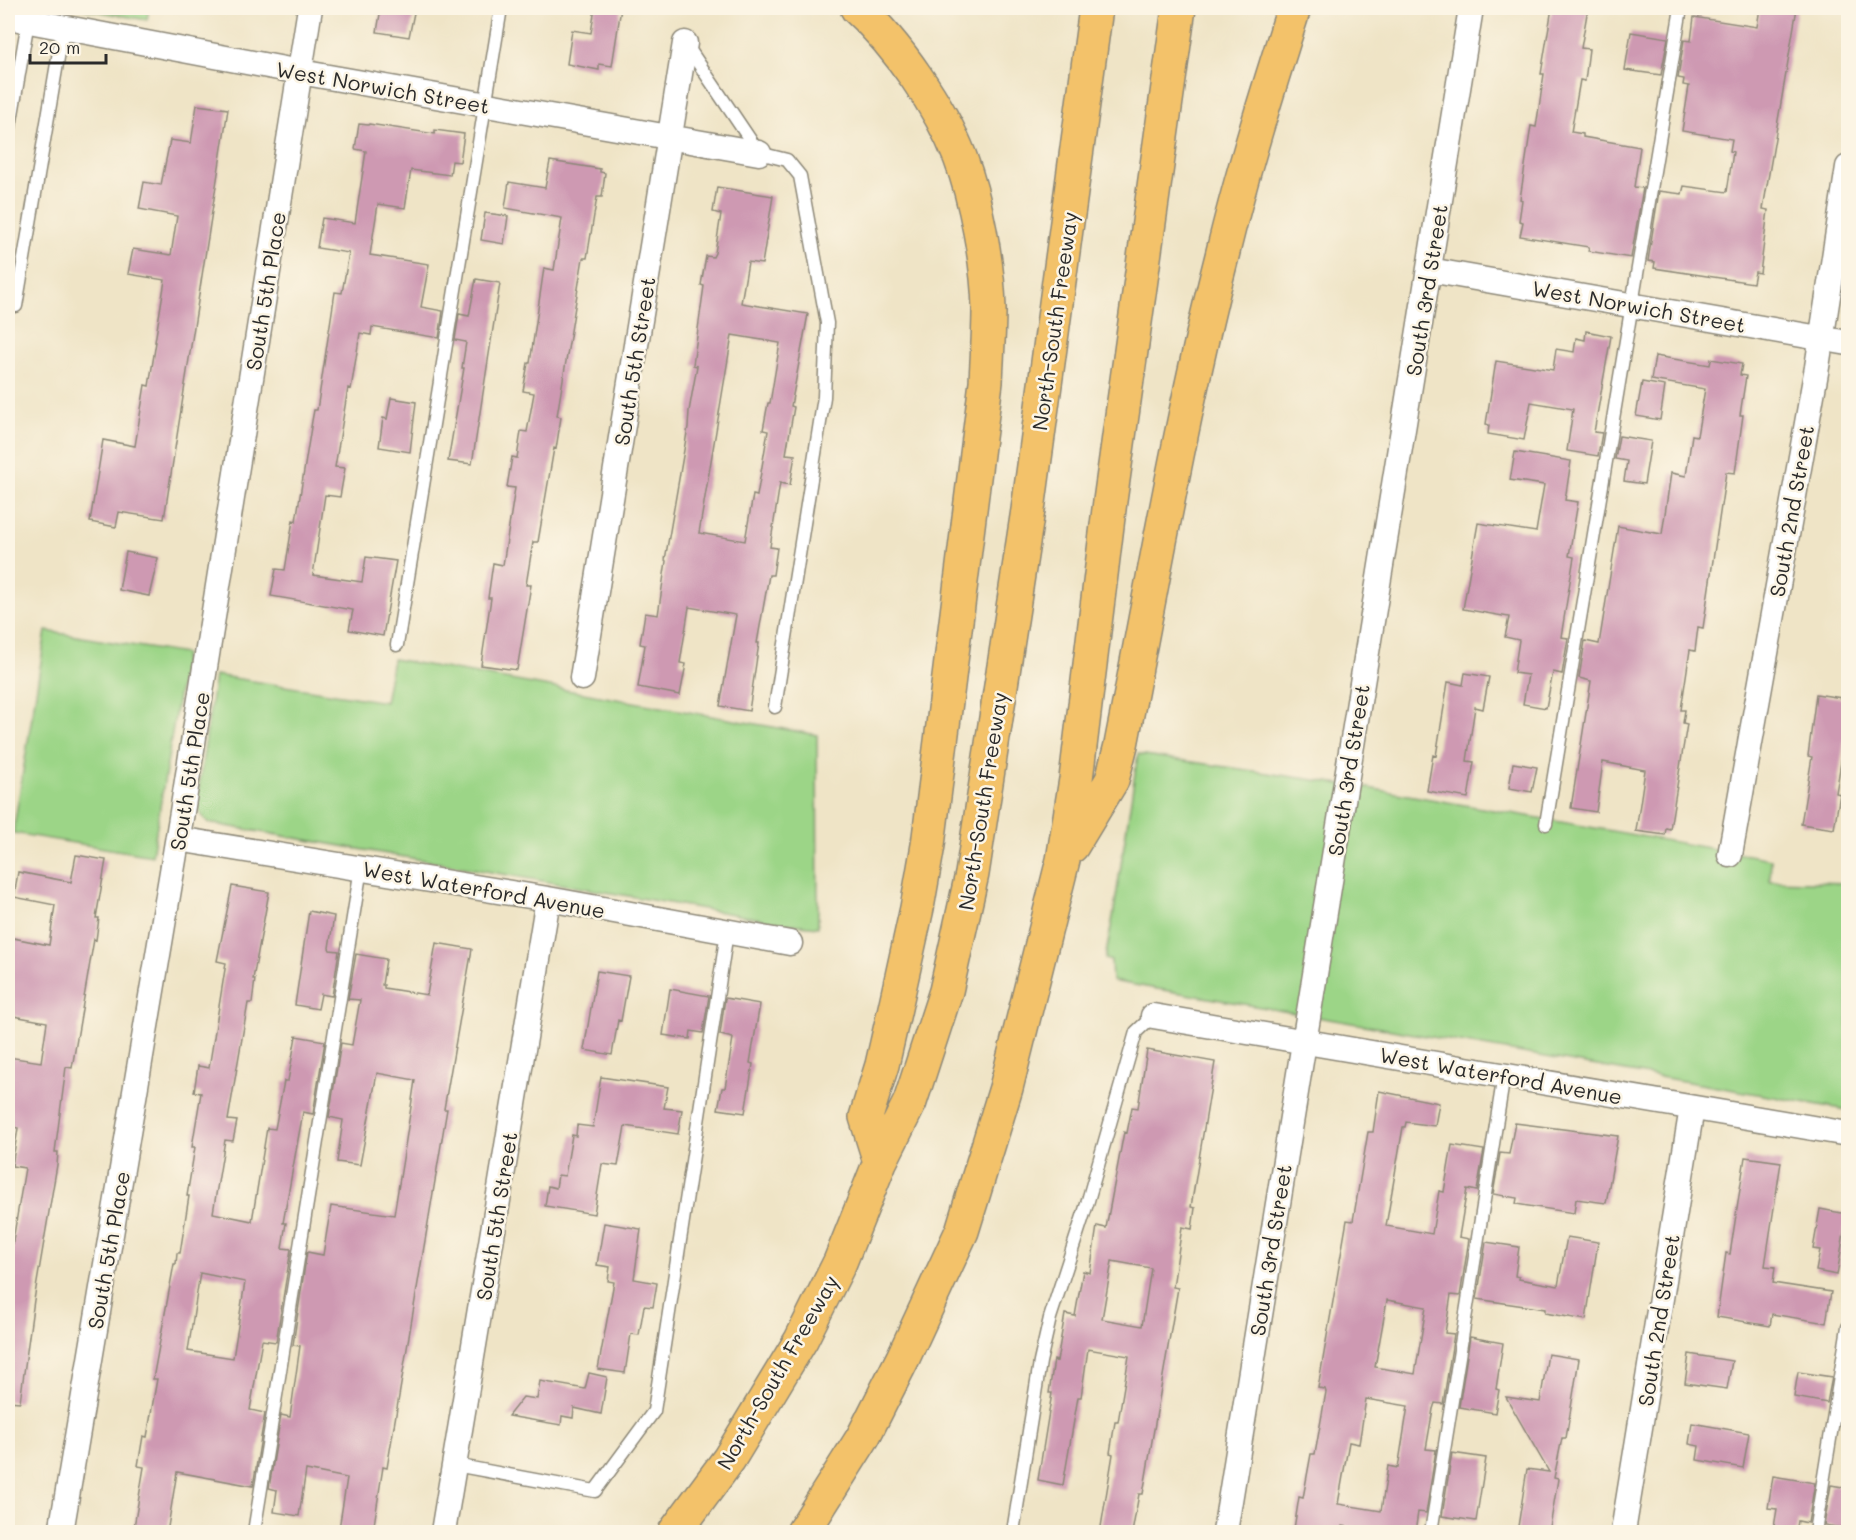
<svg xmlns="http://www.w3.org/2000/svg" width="1856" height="1540" viewBox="0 0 1856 1540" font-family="Mali,sans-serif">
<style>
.green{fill:#9cd587;stroke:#648059;stroke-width:1.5}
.building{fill:#ce99b2;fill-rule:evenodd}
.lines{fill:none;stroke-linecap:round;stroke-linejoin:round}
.service-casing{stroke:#8d8878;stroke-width:15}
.minor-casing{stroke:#8d8878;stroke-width:27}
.motorway-casing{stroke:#8d8878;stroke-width:36}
.service{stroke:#fff;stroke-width:12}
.minor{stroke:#fff;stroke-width:24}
.motorway{stroke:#f3c26a;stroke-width:33}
.labels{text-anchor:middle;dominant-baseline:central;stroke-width:5;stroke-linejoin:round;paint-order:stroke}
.street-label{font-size:21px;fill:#2b2b2b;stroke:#fcf5e5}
</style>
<rect width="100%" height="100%" fill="#fcf5e5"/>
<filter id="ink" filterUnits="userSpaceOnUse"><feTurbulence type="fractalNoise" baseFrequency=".0167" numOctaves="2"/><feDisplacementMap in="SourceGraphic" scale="12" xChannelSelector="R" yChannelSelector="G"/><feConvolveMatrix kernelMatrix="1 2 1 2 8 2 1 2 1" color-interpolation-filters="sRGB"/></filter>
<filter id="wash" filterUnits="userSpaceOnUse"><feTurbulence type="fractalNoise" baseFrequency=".008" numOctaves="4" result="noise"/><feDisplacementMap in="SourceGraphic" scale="24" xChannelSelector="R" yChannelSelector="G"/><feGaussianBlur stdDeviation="1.35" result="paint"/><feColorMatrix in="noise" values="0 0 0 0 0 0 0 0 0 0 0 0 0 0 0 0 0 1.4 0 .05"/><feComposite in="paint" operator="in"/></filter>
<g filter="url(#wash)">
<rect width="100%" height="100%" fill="#efe4c6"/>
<path class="green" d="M77 8H149L147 20Z
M46 631 185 654 152 856 13 833Z
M393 659 817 735 818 927 790 924 209 823C201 817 198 811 197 800L215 675 385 702Z
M1138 754 1368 788 1771 859 1770 881 1848 883V1110L1112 981 1111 961 1105 959 1113 917Z"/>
<g id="blocks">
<path class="building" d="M381 8H415L409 37 377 32Z
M595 8H621L612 66 599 64V70L567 64 572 30 591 33Z
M1552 8H1588L1581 48 1589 49 1585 81 1580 80 1571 132 1583 134V137L1640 147 1634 187 1643 188 1631 258 1588 251 1589 247 1520 236 1523 222 1519 221 1522 200 1520 199 1531 126 1536 127 1544 74H1541Z
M1760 8H1797L1763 209 1768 210 1760 273 1755 272 1753 283 1654 268 1655 262 1648 261 1659 191 1682 194 1684 186 1727 192 1733 152 1730 151 1732 139 1682 131 1689 86 1683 85 1684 79 1678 78 1684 40 1691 41 1694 17 1757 27Z
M1631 32 1668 38 1661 75 1625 70Z
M197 105 228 109 164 519 119 512 116 527 90 522 103 440 135 446 145 385 149 386 156 342H155L165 280 128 274 133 249 171 255 177 216 139 209 144 182 161 185 170 140 191 143Z
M359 124 368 125 369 124 435 134V130L464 134 460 162 452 161 450 175 411 170 405 208 378 204 370 255 429 264 421 307 443 311 439 338 372 327 371 335 360 333 351 389 348 388 335 467 345 468 340 497 325 495 313 575 362 582 366 557 396 561 383 636 349 630 353 610 271 596 276 569 285 570 293 520 296 521 312 421 314 410H317L335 292 342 293 349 253 317 248 322 218 355 223 366 151 355 149Z
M550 161 600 169V172L605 173 602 197H597L587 258H583L557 416 561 417 556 449 554 448 538 542H533L526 585H531L517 670 481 665 491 598H488L493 563 503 565 515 488 507 487 512 457 517 458 521 431 527 432 534 393 523 391 528 363H530L544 268 554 270 562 218 505 208 509 182 545 188Z
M717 187 773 196 762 264 748 262 741 303 808 314 791 406 794 407 786 454 795 455 790 485 780 483 770 547 777 548 773 575H769L757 643H759L749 711 720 706 736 615 689 607 680 663 686 664 680 695 638 687 645 645 640 644 645 613 658 615 666 561 665 560 688 427 689 411 697 366 693 365 704 286 701 285 706 256 713 257 715 253 721 214 713 212ZM732 335 780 343 770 403H768L763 430 768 431 757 496 753 495 745 541 699 533Z
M485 213 508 216 504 244 481 240Z
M476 279 500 283 472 464 448 461 464 368H462L466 342 455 340 459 314 469 316Z
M1586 331 1611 336 1594 432 1602 433 1598 456 1567 451 1573 409 1531 402 1524 440 1488 434 1489 425 1486 424 1496 361 1553 370 1556 349 1574 352 1576 338 1585 340Z
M1655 356 1710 365 1711 359 1742 364 1740 375 1746 376 1740 415H1743L1735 473 1726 472 1703 628 1698 627 1695 651 1690 650 1681 710H1685L1683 723 1687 724 1670 829 1666 828 1665 835 1636 831 1645 770 1603 762 1596 812 1571 808 1591 681 1579 678 1585 641 1599 644 1618 526 1662 534 1671 473 1686 476 1692 435 1697 436 1705 389 1651 380Z
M1642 382 1665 386 1660 420 1636 416Z
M391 398 416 402 410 452 379 447 383 418 387 419Z
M1619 436 1651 441 1644 484 1624 481 1627 461 1615 459Z
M1515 452 1571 461 1565 500 1578 502 1569 556 1574 557 1561 637 1568 638 1562 674 1553 672 1546 708 1523 704 1528 675 1514 673 1519 640 1505 637 1509 617 1463 609 1478 523 1536 532 1544 485 1510 480Z
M126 552 158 558 149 596 119 590Z
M1465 673 1489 677 1483 709 1475 707 1467 761 1474 762 1468 798 1427 791 1433 755 1436 756 1448 682 1463 685Z
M1816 694 1848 699V731H1846L1836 793 1840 794 1834 829 1801 824 1812 757 1808 756Z
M1513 763 1537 767 1532 792 1509 788Z
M76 855 106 860 96 918H99L96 940 94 939 72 1068 66 1067 55 1152H58L57 1165 34 1300 20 1402 8 1401V1271L25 1168 12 1166 18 1128 8 1126V1057L41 1062 47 1022 8 1015V937L49 945 55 905 14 897 18 872 71 882Z
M232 886 269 892 253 979H255L252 1003H248L228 1120 237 1121 233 1141 225 1140 213 1213 252 1221 267 1128 275 1129 284 1081H288L296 1036 325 1041 313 1114 303 1112 283 1223H286L282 1248 291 1249 276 1342 262 1340 250 1410 265 1413 253 1486 177 1472 167 1533H133L144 1467 138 1466 143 1436 147 1437 157 1379H153L159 1346 174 1264H176L177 1253H180L189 1196H187L195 1147H192L201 1093 194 1092 198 1066 209 1068 226 963 217 961ZM200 1273 245 1282 233 1358 188 1351Z
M309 911 334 916 329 948 330 950 339 951 332 996 321 994 318 1009 295 1005Z
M436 943 472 949 444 1109H447L387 1468 383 1467 374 1525H372L370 1533H360L339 1529 347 1478 306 1470 299 1516 274 1512 277 1490 269 1488 281 1415 290 1417 300 1346 293 1345 307 1252 323 1255 331 1206 394 1215 406 1140 415 1080 377 1073 360 1165 337 1162 343 1120 329 1117 341 1043 352 1045 360 1000 348 999 356 954 386 959 382 985H384V988L427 995Z
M597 971 629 976 621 1021 618 1020 612 1055 584 1050Z
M670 989 709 996 703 1033 691 1031 690 1039 663 1035Z
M725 998 760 1004 750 1063 753 1064 745 1113 718 1109 722 1088H725L733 1038 720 1035Z
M1147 1050 1215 1062 1191 1207 1195 1208 1192 1229 1182 1227 1173 1287 1178 1288 1143 1494H1139L1132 1533H1100L1113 1454 1110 1453 1115 1422H1118L1129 1356 1088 1349 1081 1397H1078L1063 1485 1038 1480 1052 1393H1049L1054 1360 1057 1361 1065 1314 1075 1316 1083 1271 1090 1273 1097 1226 1106 1228 1124 1132 1127 1133 1132 1107 1138 1108ZM1112 1261 1151 1268 1142 1326 1102 1319Z
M601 1077 668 1087 664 1108 682 1110 678 1134 625 1126 618 1166 602 1164 594 1214 545 1206 548 1186 556 1188 558 1175 565 1176 572 1135 576 1136 577 1125 593 1127Z
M1379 1091 1439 1103 1435 1126 1406 1122 1405 1127H1403L1386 1226 1432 1234 1439 1191 1444 1192 1452 1145 1484 1150 1477 1191 1467 1189 1459 1237 1469 1239 1460 1296 1451 1295 1445 1333 1454 1334 1443 1404 1435 1403 1433 1409 1426 1449 1436 1450 1426 1513 1418 1512 1415 1533H1387L1343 1526 1342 1533H1316L1294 1529 1299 1497 1303 1498 1311 1454H1315L1326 1392 1325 1389 1318 1388 1347 1220 1353 1221 1368 1132H1373ZM1387 1300 1426 1307 1415 1374 1375 1367ZM1366 1399 1408 1406 1398 1468 1388 1466 1381 1511 1338 1504 1349 1442 1359 1444Z
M1515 1123 1618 1136 1606 1203 1576 1199 1574 1213 1516 1204 1517 1198 1493 1194 1500 1153 1509 1154Z
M1745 1157 1781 1162 1765 1266 1775 1267 1773 1283 1831 1292 1826 1323 1772 1314 1770 1326 1717 1317 1726 1253 1730 1254Z
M1820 1209 1847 1214 1837 1275 1816 1271 1820 1250 1813 1249Z
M604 1223 641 1229 634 1279 657 1283 653 1307 644 1306 639 1335 631 1334 625 1373 598 1369 614 1282 608 1281 610 1267 597 1265Z
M1567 1237 1598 1242 1586 1320 1545 1313V1309L1477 1299 1486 1242 1519 1247 1515 1276 1519 1277V1279L1558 1286Z
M1470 1337 1503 1343 1496 1389 1499 1390 1495 1413 1459 1407Z
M1548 1354 1579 1359 1566 1438H1562L1554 1478 1558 1479 1549 1533H1517L1527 1469 1549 1472 1506 1397 1540 1402Z
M1689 1354 1732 1361 1727 1389 1685 1383Z
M1798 1372 1832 1377 1827 1403 1794 1397Z
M589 1373 607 1377 601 1414 574 1408 573 1418 562 1416 561 1425 508 1416 523 1397 537 1399 540 1381 585 1389Z
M1692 1423 1749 1433 1743 1468 1697 1460 1699 1446 1689 1444Z
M1452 1453 1486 1458 1476 1521 1442 1516Z
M1773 1476 1815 1483 1808 1523 1798 1521 1796 1533H1773L1777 1509 1768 1508Z
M1831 1485 1848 1488V1529L1824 1525Z"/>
</g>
</g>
<g filter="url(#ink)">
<use href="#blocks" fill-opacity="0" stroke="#8d8878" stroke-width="1.5"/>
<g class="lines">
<defs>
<path id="service" d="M687 46 759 153 787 160 800 176 827 323 824 397 775 707
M8 138 28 21
M8 305 16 306 63 28
M397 645 501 8
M1546 824 1681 8
M455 1465 595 1491 654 1411 727 932
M254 1532 361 868
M1013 1532 1040 1362 1050 1318 1087 1204 1136 1032 1153 1016
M1431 1532 1504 1075
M1815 1532 1848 1327"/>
<path id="minor" d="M8 17 300 72 759 153
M1429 270 1848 343
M582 678 685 43
M178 839 548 899 790 943
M1730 855 1817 367 1848 167
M1153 1016 1848 1134
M61 1532 182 812 310 8
M443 1532 548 899
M1225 1532 1471 8
M1623 1532 1692 1108"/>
<path id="motorway" d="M857 8C897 44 940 106 960 157 976 199 988 264 989 309 989 333 987 358 986 382L928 845 917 908 895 1008 882 1065 866 1117 880 1162
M1072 846 1112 780 1121 745C1153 582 1181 417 1222 256 1242 172 1268 90 1294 8
M675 1532 729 1459 801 1340 840 1262 880 1162 910 1102 946 991 972 874 1028 510 1096 8
M803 1532 863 1437 903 1358 962 1231 1006 1088 1063 860 1076 779 1110 501 1179 8"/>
</defs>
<use href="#service" class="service-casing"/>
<use href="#minor" class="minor-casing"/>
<use href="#motorway" class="motorway-casing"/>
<use href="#service" class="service"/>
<use href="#minor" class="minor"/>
<use href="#motorway" class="motorway"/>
</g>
</g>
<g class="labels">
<g class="street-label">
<text transform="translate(383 87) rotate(10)">West Norwich Street</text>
<text transform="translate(1426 290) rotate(-81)">South 3rd Street</text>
<text transform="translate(265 291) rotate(-81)">South 5th Place</text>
<text transform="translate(1639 306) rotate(10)">West Norwich Street</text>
<text transform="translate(1054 321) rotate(-82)">North-South Freeway</text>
<text transform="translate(634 361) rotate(-81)">South 5th Street</text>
<text transform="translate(1791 511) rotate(-80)">South 2nd Street</text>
<text transform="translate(1348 770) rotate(-81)">South 3rd Street</text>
<text transform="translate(189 771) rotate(-81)">South 5th Place</text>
<text transform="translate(982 801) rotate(-81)">North-South Freeway</text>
<text transform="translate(484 889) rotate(10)">West Waterford Avenue</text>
<text transform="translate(1501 1075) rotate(10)">West Waterford Avenue</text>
<text transform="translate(496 1216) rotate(-81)">South 5th Street</text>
<text transform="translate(108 1250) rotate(-80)">South 5th Place</text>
<text transform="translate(1270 1250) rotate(-81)">South 3rd Street</text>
<text transform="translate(1658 1320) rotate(-81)">South 2nd Street</text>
<text transform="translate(777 1372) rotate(-60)">North-South Freeway</text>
</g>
</g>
<rect width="1856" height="1540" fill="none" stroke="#fcf5e5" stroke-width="30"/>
<path d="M30 54v9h76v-9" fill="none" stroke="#2b2b2b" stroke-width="3"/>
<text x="39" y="54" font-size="18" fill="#2b2b2b" stroke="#fcf5e5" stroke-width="4.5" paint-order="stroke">20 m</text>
</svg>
